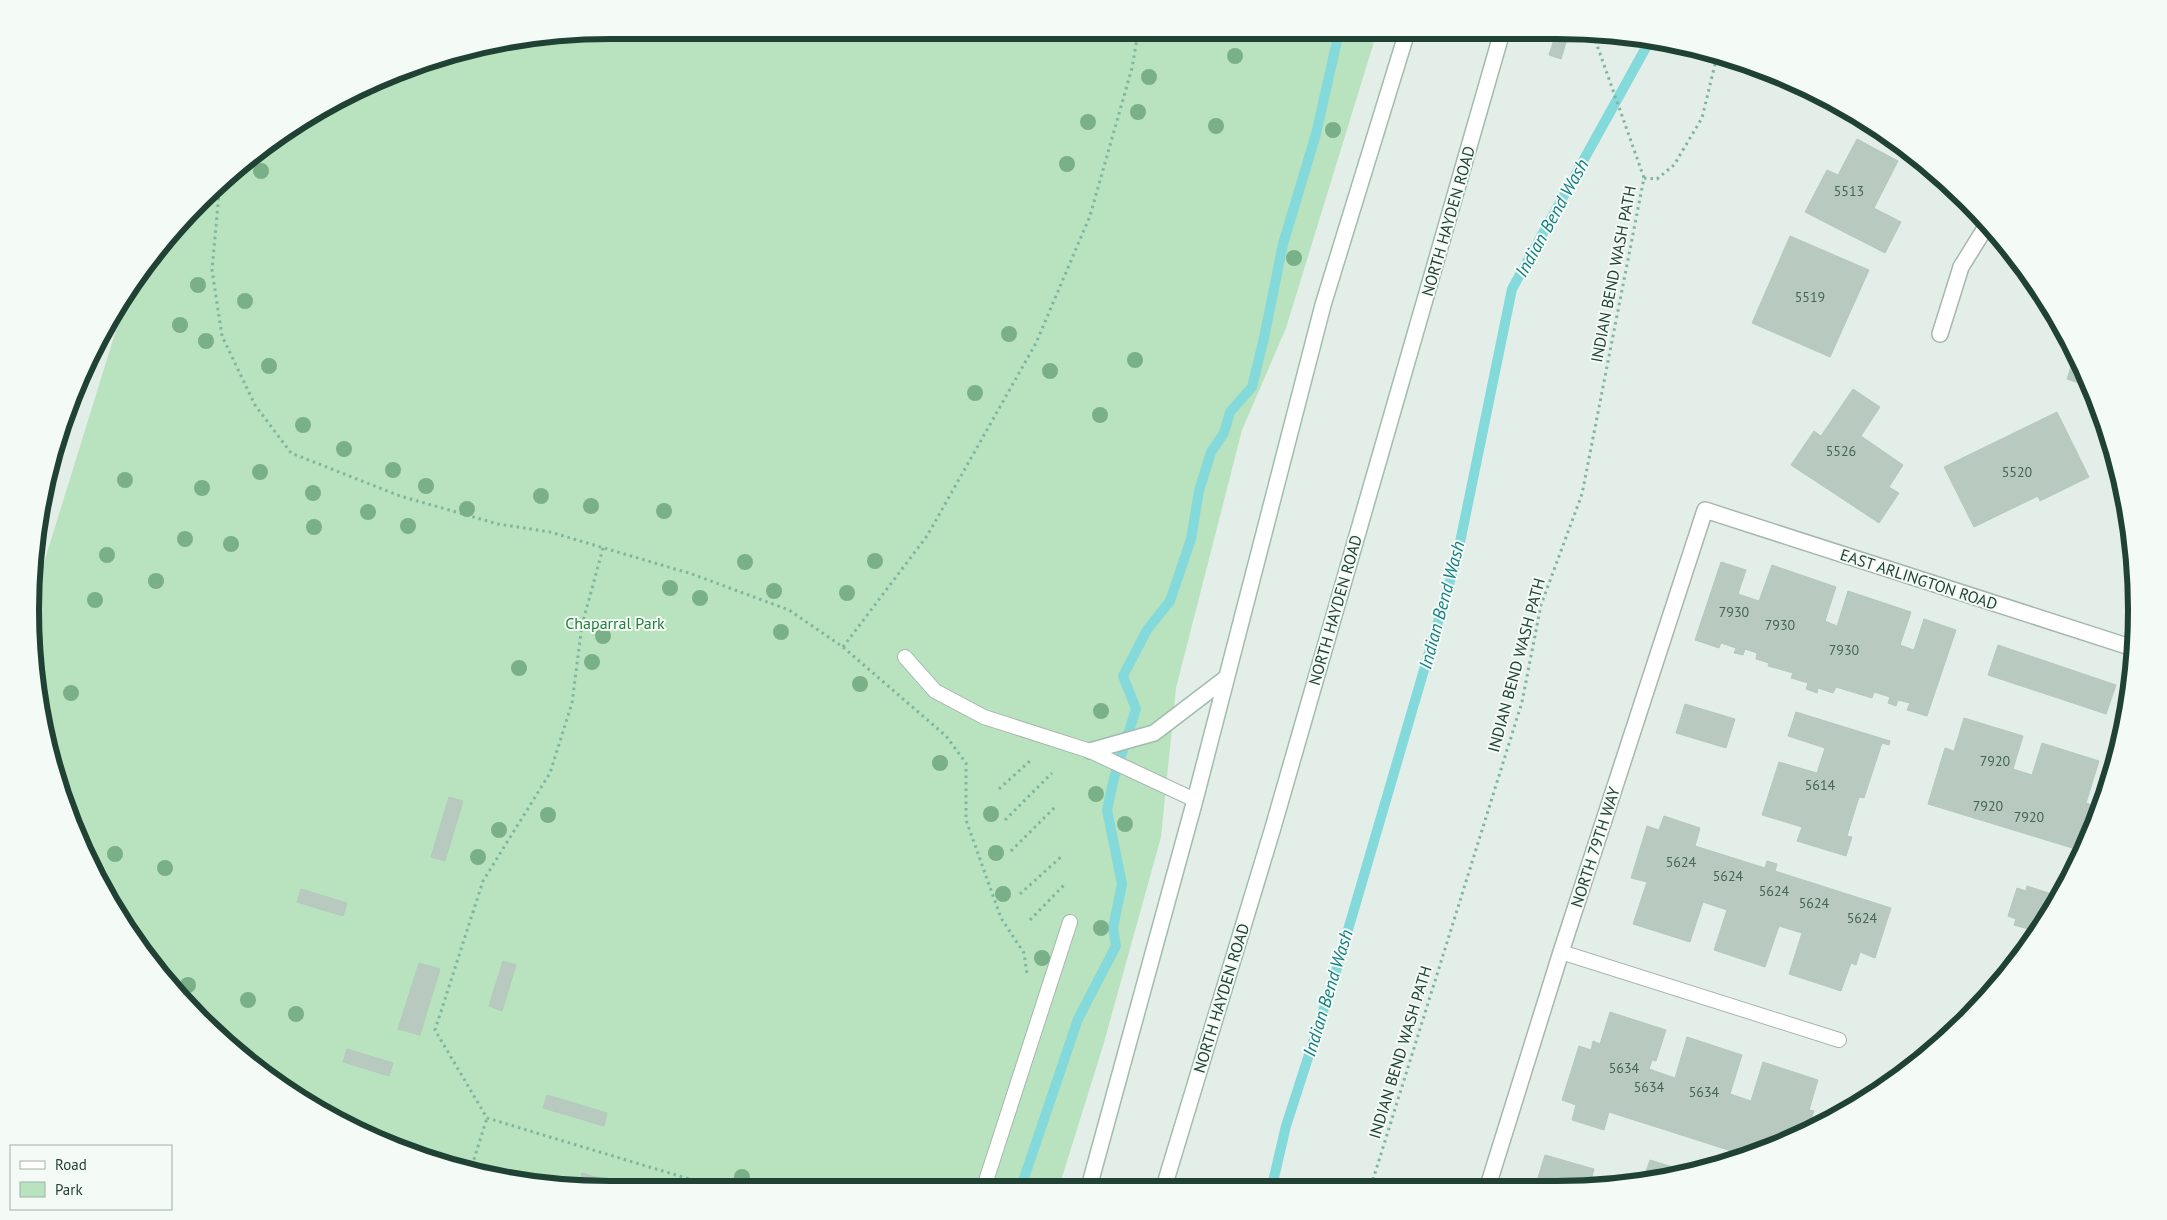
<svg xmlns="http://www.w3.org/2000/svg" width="2167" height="1220" viewBox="0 0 2167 1220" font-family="'PT Sans',sans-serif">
  <rect width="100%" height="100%" fill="#e3eee8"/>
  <path fill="#b9e2be" d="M1377,32L1286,328L1242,430L1176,688L1161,837L1103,1046L1059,1187L572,1189L460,1170L320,1112L228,1046L174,992L108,900L74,832L41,723L31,648L33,598L130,285L200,200L257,150L353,90L424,61L534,35Z"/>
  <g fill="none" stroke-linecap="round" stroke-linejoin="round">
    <path stroke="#84d9da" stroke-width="10" d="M1272,1186L1286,1126L1336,971L1457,557L1512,289L1649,42
      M1021,1187L1078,1019L1116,946L1113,928L1122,884L1107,810L1114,778L1136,709L1123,676L1147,630L1170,601L1191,539L1199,491L1211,452L1224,433L1230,412L1252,387L1264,338L1283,244L1316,134L1339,32"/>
  </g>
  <path fill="#b8cac0" stroke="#b4c9bd" d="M1556,33L1568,36L1561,59L1549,55Z
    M1857,139L1898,161L1874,208L1901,222L1885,253L1805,212L1827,170L1838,175Z
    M1790,236L1869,270L1830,357L1752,323Z
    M2054,315L2061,327L2051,324Z
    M2076,352L2077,354L2090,387L2067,379Z
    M1853,389L1880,407L1861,436L1903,465L1889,487L1899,493L1879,523L1791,465L1814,431L1821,436Z
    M2057,412L2089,477L2040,501L2038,496L1974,527L1944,467Z
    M1721,562L1746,570L1738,594L1759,601L1772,565L1836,587L1825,621L1837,626L1848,591L1911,612L1900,645L1914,650L1924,619L1956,630L1927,716L1907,710L1910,703L1898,700L1896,706L1888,703L1890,697L1874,692L1872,698L1836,687L1833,693L1818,688L1817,693L1806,689L1808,683L1791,678L1793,673L1768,666L1769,663L1756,659L1757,653L1745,649L1743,655L1734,653L1736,648L1721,643L1719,648L1695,640Z
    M1998,645L2116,685L2106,714L1988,675Z
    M1685,704L1735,719L1726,748L1676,733Z
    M1796,712L1890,741L1889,745L1882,743L1864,798L1859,797L1847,836L1852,837L1846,856L1797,841L1802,827L1762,815L1779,762L1817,773L1825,748L1788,736Z
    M1964,718L2023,736L2013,769L2032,775L2042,743L2099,761L2086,803L2098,807L2082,851L1928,804L1945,748L1954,751Z
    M449,797L463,801L445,861L431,857Z
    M1664,816L1700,828L1695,846L1765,868L1767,861L1777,864L1775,871L1891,908L1875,958L1860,952L1856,965L1851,963L1841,991L1789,974L1802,933L1779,926L1765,967L1714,950L1727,910L1703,902L1690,942L1633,924L1647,882L1631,878L1647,826L1659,830Z
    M2027,886L2061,897L2035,931L2014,925L2016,919L2008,916L2017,888L2026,891Z
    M301,889L347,903L343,916L297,902Z
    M503,961L516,965L502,1011L489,1006Z
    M419,963L440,969L420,1035L398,1029Z
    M1610,1012L1666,1030L1656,1061L1652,1060L1649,1069L1675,1078L1687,1037L1742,1055L1730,1094L1751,1101L1763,1062L1818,1080L1809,1110L1814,1111L1811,1119L1819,1122L1757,1153L1745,1149L1744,1155L1609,1112L1604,1130L1572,1120L1576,1105L1562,1100L1579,1046L1591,1050L1593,1041L1600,1044Z
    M347,1049L393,1063L389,1076L343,1062Z
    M547,1095L607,1113L604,1126L543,1108Z
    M1545,1155L1594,1169L1590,1185L1536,1184Z
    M1650,1160L1689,1172L1642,1183Z
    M582,1173L628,1187L627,1189H585L578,1187Z"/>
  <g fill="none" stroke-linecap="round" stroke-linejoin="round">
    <defs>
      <path id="service" d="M905,657L935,691L984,717L1090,751L1195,800
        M1561,952L1839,1040
        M984,1187L1070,922"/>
      <path id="minor" d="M1940,334L1961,267L1987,225
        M1488,1186L1561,952L1705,510L2133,648"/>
      <path id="secondary" d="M1090,751L1154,733L1226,678
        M1089,1187L1195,800L1323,305L1407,32
        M1164,1187L1272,831L1502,32"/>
    </defs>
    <use href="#service" stroke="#a5b7ae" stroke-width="16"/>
    <use href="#minor" stroke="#a5b7ae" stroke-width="18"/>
    <use href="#secondary" stroke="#a0bcae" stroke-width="18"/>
    <path stroke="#7fb69d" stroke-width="3" stroke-dasharray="2.5 4" stroke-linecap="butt" d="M1644,178L1657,179L1674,165L1702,118L1717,56
      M223,179L219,193L212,270L222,336L255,405L291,453L400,496L498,524L550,532L692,574L789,610L843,647L946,736L966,763V820L1001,918L1024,953L1027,974
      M603,548L582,625L572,703L550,773L483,881L435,1030L487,1118L719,1188
      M843,647L927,536L1036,343L1090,216L1132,68L1138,33
      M999,789L1032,759
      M1005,820L1052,773
      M1011,851L1056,806
      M1020,894L1062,856
      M1030,920L1065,884
      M470,1172L487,1118
      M1371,1186L1522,702L1541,605L1582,494L1644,178L1592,31"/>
    <use href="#service" stroke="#fff" stroke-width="14"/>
    <use href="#minor" stroke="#fff" stroke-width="15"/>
    <use href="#secondary" stroke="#fff" stroke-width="15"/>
  </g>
  <g fill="#7ab088">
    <circle cx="1235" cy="56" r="8"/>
    <circle cx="1149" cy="77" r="8"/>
    <circle cx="1138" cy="112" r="8"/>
    <circle cx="1088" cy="122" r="8"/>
    <circle cx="1216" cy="126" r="8"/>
    <circle cx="1333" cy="130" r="8"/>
    <circle cx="1067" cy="164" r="8"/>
    <circle cx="261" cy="171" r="8"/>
    <circle cx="1294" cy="258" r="8"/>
    <circle cx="198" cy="285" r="8"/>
    <circle cx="245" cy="301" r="8"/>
    <circle cx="180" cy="325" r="8"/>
    <circle cx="1009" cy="334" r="8"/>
    <circle cx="206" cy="341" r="8"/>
    <circle cx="1135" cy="360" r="8"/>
    <circle cx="269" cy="366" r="8"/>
    <circle cx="1050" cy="371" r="8"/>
    <circle cx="975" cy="393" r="8"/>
    <circle cx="1100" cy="415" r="8"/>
    <circle cx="303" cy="425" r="8"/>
    <circle cx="344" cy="449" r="8"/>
    <circle cx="393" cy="470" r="8"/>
    <circle cx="260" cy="472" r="8"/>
    <circle cx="125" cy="480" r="8"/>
    <circle cx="426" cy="486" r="8"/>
    <circle cx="202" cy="488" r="8"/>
    <circle cx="313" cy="493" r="8"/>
    <circle cx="541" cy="496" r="8"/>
    <circle cx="591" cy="506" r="8"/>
    <circle cx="467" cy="509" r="8"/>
    <circle cx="664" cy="511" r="8"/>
    <circle cx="368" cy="512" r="8"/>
    <circle cx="408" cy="526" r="8"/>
    <circle cx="314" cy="527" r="8"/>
    <circle cx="185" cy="539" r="8"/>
    <circle cx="231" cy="544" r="8"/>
    <circle cx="107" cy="555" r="8"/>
    <circle cx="875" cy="561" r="8"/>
    <circle cx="745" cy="562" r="8"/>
    <circle cx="156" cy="581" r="8"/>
    <circle cx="670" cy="588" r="8"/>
    <circle cx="774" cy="591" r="8"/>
    <circle cx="847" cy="593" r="8"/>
    <circle cx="700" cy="598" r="8"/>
    <circle cx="95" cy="600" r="8"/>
    <circle cx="781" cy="632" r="8"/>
    <circle cx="603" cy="636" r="8"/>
    <circle cx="592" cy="662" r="8"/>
    <circle cx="519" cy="668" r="8"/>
    <circle cx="860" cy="684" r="8"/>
    <circle cx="71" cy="693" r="8"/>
    <circle cx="1101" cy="711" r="8"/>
    <circle cx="940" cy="763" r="8"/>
    <circle cx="1096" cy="794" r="8"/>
    <circle cx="991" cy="814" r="8"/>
    <circle cx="548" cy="815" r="8"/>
    <circle cx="1125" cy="824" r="8"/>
    <circle cx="499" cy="830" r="8"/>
    <circle cx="996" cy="853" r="8"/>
    <circle cx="115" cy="854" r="8"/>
    <circle cx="478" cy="857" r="8"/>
    <circle cx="165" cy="868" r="8"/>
    <circle cx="1003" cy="894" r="8"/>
    <circle cx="1101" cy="928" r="8"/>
    <circle cx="1042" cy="958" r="8"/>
    <circle cx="188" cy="985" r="8"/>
    <circle cx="248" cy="1000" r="8"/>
    <circle cx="296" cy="1014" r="8"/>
    <circle cx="742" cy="1177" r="8"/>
  </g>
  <g text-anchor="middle" stroke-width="4" stroke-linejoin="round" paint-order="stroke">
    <g font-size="14" fill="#466457">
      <text x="1849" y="196">5513</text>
      <text x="1810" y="302">5519</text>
      <text x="1841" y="456">5526</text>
      <text x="2017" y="477">5520</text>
      <text x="1734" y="617">7930</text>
      <text x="1780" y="630">7930</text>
      <text x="1844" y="655">7930</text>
      <text x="1995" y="766">7920</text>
      <text x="1820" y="790">5614</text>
      <text x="1988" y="811">7920</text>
      <text x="2029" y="822">7920</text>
      <text x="1681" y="867">5624</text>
      <text x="1728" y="881">5624</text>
      <text x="1774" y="896">5624</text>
      <text x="1814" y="908">5624</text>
      <text x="1862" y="923">5624</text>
      <text x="1624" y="1073">5634</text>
      <text x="1649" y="1092">5634</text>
      <text x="1704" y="1097">5634</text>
    </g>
    <g font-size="16" fill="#204234" stroke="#f4faf6">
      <text transform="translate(1448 221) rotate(-74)" y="6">NORTH HAYDEN ROAD</text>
      <text transform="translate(1613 274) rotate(-79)" y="6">INDIAN BEND WASH PATH</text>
      <text transform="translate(1919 579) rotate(18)" y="6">EAST ARLINGTON ROAD</text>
      <text transform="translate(1335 610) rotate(-74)" y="6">NORTH HAYDEN ROAD</text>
      <text transform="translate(1516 665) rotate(-75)" y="6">INDIAN BEND WASH PATH</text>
      <text transform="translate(1595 847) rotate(-72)" y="6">NORTH 79TH WAY</text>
      <text transform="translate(1221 998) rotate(-73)" y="6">NORTH HAYDEN ROAD</text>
      <text transform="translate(1400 1052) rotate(-73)" y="6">INDIAN BEND WASH PATH</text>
    </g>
    <g font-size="16" fill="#257e3a" stroke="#f4faf6">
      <text x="615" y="629">Chaparral Park</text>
    </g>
    <g font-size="18" font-style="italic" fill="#127e80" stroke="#f4faf6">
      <text transform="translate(1552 218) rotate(-61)" y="6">Indian Bend Wash</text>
      <text transform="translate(1442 605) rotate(-75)" y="6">Indian Bend Wash</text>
      <text transform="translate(1328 993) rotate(-73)" y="6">Indian Bend Wash</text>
    </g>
  </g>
  <path d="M0 0H2167V1220H0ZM610 39H1557A571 571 0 0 1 2128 610V610A571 571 0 0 1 1557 1181H610A571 571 0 0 1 39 610V610A571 571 0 0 1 610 39Z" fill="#f4faf6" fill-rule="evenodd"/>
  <path fill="none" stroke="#204234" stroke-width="6" d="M610 39H1557A571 571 0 0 1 2128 610V610A571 571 0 0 1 1557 1181H610A571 571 0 0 1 39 610V610A571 571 0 0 1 610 39Z"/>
  <rect x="10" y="1145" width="162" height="65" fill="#f4faf6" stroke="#9fb0a8"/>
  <rect x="20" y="1161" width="25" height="8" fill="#ffffff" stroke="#9fb0a8"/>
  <text x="55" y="1170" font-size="15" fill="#204234">Road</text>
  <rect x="20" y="1182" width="25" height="15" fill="#b9e2be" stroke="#9fb0a8"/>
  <text x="55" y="1195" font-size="15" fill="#204234">Park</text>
</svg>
